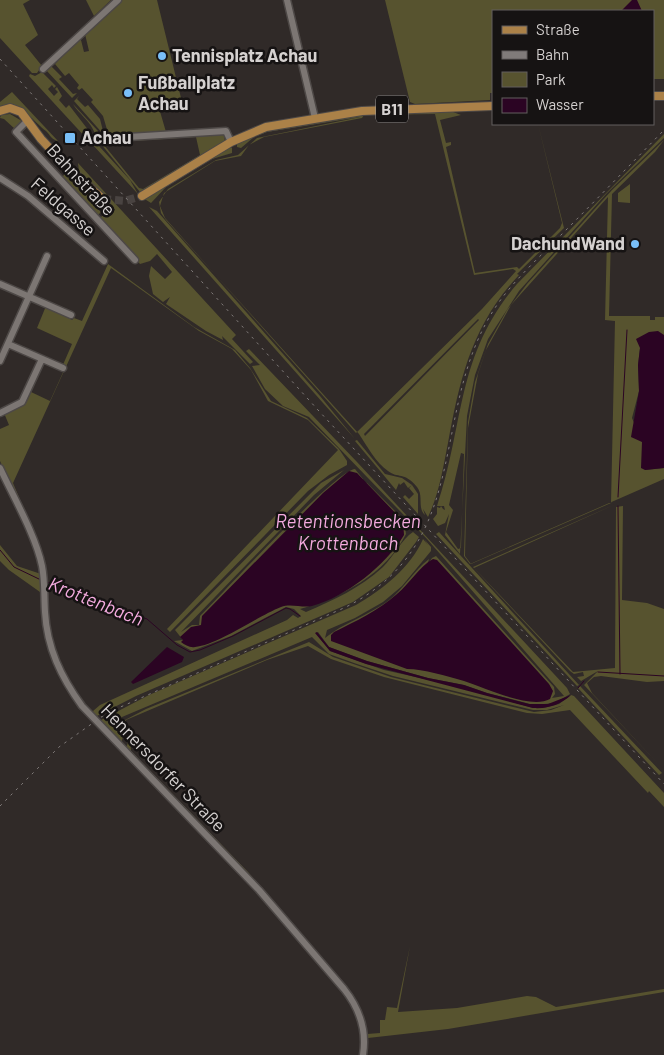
<svg xmlns="http://www.w3.org/2000/svg" width="664" height="1055" viewBox="0 0 664 1055" font-family="Barlow,sans-serif">
  <rect width="100%" height="100%" fill="#302a28"/>
  <path fill="#57532f" fill-rule="evenodd" d="M0,0H30L23,4L38,35L25,45L42,66L37,73H32L0,38Z
    M86,0H111L94,16Z
    M122,0H157L182,102L159,108L166,132L111,136L108,133L103,116L91,102L93,100L82,88L79,90L77,88L79,85L69,73L65,76L55,64L78,40H81L84,52L89,51L85,34Z
    M385,0H664V79H653V11H493V93H490V100L415,104L410,102Z
    M50,65L62,77L59,79L73,94L77,93L72,98L46,70Z
    M42,72L56,86L54,88L52,85L48,89L54,96L58,92L55,89L57,87L62,96L59,100L66,108L69,105L89,131L87,139L29,76L30,74L35,76Z
    M12,92L58,141C52,140 50,135 46,131C32,120 20,101 0,106V102Z
    M79,96L77,99L85,107L88,105L100,119L104,135L74,101Z
    M73,104L98,131L99,146L130,180L138,194L92,144C104,131 78,114 73,104Z
    M422,111L453,112L461,115L440,120L446,143L451,142V145L446,147L475,273L517,267L519,269L560,228L562,223L538,124L564,228L517,274L519,275C472,325 460,378 448,443C443,468 439,494 428,517L423,509L425,515C417,508 424,496 417,487C404,471 398,479 388,471C376,463 367,446 359,434L166,220L161,213L159,202L168,189L216,160L238,155L257,138L360,117L267,132L254,137L241,148L237,147V142C296,118 359,113 422,111ZM435,114L474,275L513,269L516,271L482,309L356,433L165,218L160,206L164,193L215,161L241,156L249,145L264,137L362,118L364,115ZM478,319L479,320L365,436L364,434Z
    M10,114L22,121L15,129L4,119L0,118L1,115Z
    M224,134L225,142L140,192L101,144L102,139ZM196,137L200,155L143,189L139,188L104,145L116,142Z
    M664,134V138L607,193L519,291L488,339L475,375L467,416L460,554L445,535L449,514L445,523L438,526L433,519L437,514V507L440,508L441,506L443,509L445,510L444,506H437C465,423 455,357 517,284ZM461,453L464,454L461,548L458,549L446,532L453,510L449,505Z
    M664,140L655,152L612,194L609,316H650V320H655V317H664V335L640,348L638,365L639,391L632,418L642,442L645,470L664,468V479L470,564L464,556L468,422L475,382L488,344L507,310L527,284L612,190ZM608,197L605,320L615,321L611,503L471,564L465,556L468,428L478,374L486,350L511,305Z
    M229,147L232,148V153L212,159L166,187L151,203L143,198L224,148Z
    M78,163L236,335L232,339L253,362L250,364L222,336L223,340L206,331L166,304L170,297L163,302L153,294L149,276L151,266L165,279L172,272L157,254L150,261L140,264L99,218L109,212L112,215L115,209H104L101,206L98,209L101,212L98,215L61,178L65,174L63,171L66,170L91,195L102,200L79,172Z
    M630,184V203L618,202V193Z
    M149,207L157,211L320,396L355,439Z
    M108,264L194,327L235,350L250,368L271,401L307,418L339,449L347,461V465L329,475L308,491L170,632L167,629L338,450L308,420L268,401L251,370L232,349L199,331L111,268L13,483L37,540L47,575L45,574L35,539L0,461V429L9,425L4,413L26,403L31,392L50,401L65,368L62,367L72,344L37,328L46,306L72,320L74,318L82,321Z
    M249,349L357,462L567,688L570,694L555,703L534,705L487,693L464,685L428,678L367,661L329,647L318,632L316,633L330,651L384,670L461,687L533,708H543L559,704L571,695L574,696L664,793V807L649,791L648,793L570,710L542,714L527,713L384,677L331,659L308,646L267,660L126,720L124,725L130,739L131,751L248,872L355,999L126,748L129,740L123,726L125,720L146,709L309,642L333,657L391,677L534,712L551,710L564,705L547,710H533L393,676L354,663L329,654L312,637L122,717L115,723L123,736L122,741L118,740L99,721L149,695L356,605C382,590 411,567 423,539L428,545L424,539L431,547V551L402,586L383,602L355,618L327,630L325,638C343,623 369,615 388,601C404,589 413,571 429,559L427,566L432,558L436,556L554,687L555,694L552,698L564,696L427,539L309,417L283,406L265,389L252,366L260,365L246,351Z
    M357,440L385,474L402,478L412,485L408,488L404,482L400,485L399,483L396,490L355,441Z
    M355,469L363,479V482L367,483L404,520L406,534C386,574 340,598 300,609L306,612C334,600 360,588 383,567C393,557 402,539 413,532L419,537L416,542L389,577L353,602L136,696L95,717L93,711L100,705L287,620L293,615L298,618L301,616L294,609L286,607L231,636L192,651L174,641L183,640L175,630L321,483L344,470L314,495L181,632L192,625H199L200,616C222,594 335,471 355,469Z
    M412,485L418,494V514L403,497L405,495L409,499L414,494L409,488Z
    M616,504L474,568L573,672L615,668L616,507L623,506L622,600L647,603L664,609V681L647,682L601,676L594,677L587,683L592,693L664,770L584,685L598,671L581,681L577,677L584,676L583,672L574,674L570,671L473,567Z
    M439,532L579,685L577,686L436,534Z
    M0,545L17,566L41,574L40,592L9,570L0,561Z
    M580,686L662,773L659,775L578,688Z
    M410,946L398,1012L457,1008L527,996L536,997L556,1007L664,989V992L448,1029L368,1038L367,1034L380,1033V1020H385L387,1007L397,1008Z"/>
  <path fill="#2b0423" d="M632,0H637L642,11H621Z
    M658,331L664,335V468L645,470L641,468L642,442L631,437L639,391L638,365L640,348L636,339L649,332Z
    M349,471L357,473L403,521L404,535C386,565 346,597 312,606C302,608 290,603 281,607C258,616 218,645 195,647C190,648 185,645 181,642L183,640L180,637L191,627L201,625L202,616L323,493Z
    M433,559L437,560L549,684L553,691L550,699C530,710 484,687 464,681C446,676 424,669 407,669L331,641V635L334,632C356,621 378,611 397,594C410,583 419,567 433,559Z
    M317,632L329,647L367,661L428,678L464,685L487,693L529,704H548L571,695C560,705 548,709 533,708L366,664L330,651L315,633Z
    M167,647L184,657L182,662L133,684L131,682Z"/>
  <g fill="none" stroke-linecap="round" stroke-linejoin="round">
    <path stroke="#2b0423" stroke-width="1" d="M618,497L627,330
      M618,506L620,674
      M0,550L14,567L41,580
      M47,582L147,619L177,645L190,652L200,650L233,636L286,608L290,609L300,616
      M598,672L664,676
      M578,688L584,681"/>
    <path stroke="#494341" stroke-width="8" stroke-dasharray="8 4" stroke-linecap="butt" d="M103,199L125,201L142,196"/>
    <defs>
      <path id="minor" d="M287,0L315,118
        M43,69L118,0
        M27,121L16,132L135,260
        M101,137L112,138L226,131L231,142
        M0,178L28,196L104,261
        M0,284L71,315
        M8,344L63,368
        M0,361L47,256
        M0,413L22,402L42,359
        M0,468C13,496 36,536 42,566C45,581 44,597 45,612C47,648 61,677 82,706L259,890L344,989C360,1009 367,1030 363,1055"/>
      <path id="major" d="M653,96H664
        M0,111L10,108L21,112L41,139L68,168L103,199
        M142,196L231,142L266,127L362,111L493,106"/>
    </defs>
    <use href="#minor" stroke="#4d4846" stroke-width="9"/>
    <use href="#major" stroke="#4d4846" stroke-width="10"/>
    <use href="#minor" stroke="#7c7673" stroke-width="6"/>
    <use href="#major" stroke="#ab8148" stroke-width="8"/>
    <path stroke="#807b7a" stroke-width="1" stroke-dasharray="2.5 5" stroke-linecap="butt" d="M0,59L318,410L664,784
      M0,806L59,747L107,713L346,607C472,543 430,418 490,316C508,285 536,261 560,236C595,201 629,166 664,130"/>
  </g>
  <g fill="#79bff8" stroke="#161313" stroke-width="2">
    <circle cx="162" cy="56" r="5"/>
    <circle cx="128" cy="93" r="5"/>
    <rect x="64" y="132" width="12" height="12" rx="2.5"/>
    <circle cx="635" cy="244" r="5"/>
  </g>
  <g text-anchor="middle" stroke-width="5" stroke-linejoin="round" paint-order="stroke">
    <rect fill="#161313" stroke="#9c9897" stroke-width="1" x="376" y="95.5" width="32" height="27" rx="4"/>
    <g font-size="16" font-weight="bold" fill="#d5d1d0">
      <text x="392" y="115">B11</text>
    </g>
    <g font-size="18" font-weight="bold" fill="#d5d1d0" stroke="#161313" text-anchor="start">
      <text x="172" y="62">Tennisplatz Achau</text>
      <text x="138" y="89">Fußballplatz<tspan x="138" dy="21">Achau</tspan></text>
      <text x="81" y="144">Achau</text>
      <text x="625" y="250" text-anchor="end">DachundWand</text>
    </g>
    <g font-size="18" fill="#d5d1d0" stroke="#161313">
      <text transform="translate(81 180) rotate(47)" y="6">Bahnstraße</text>
      <text transform="translate(63 207) rotate(41)" y="6">Feldgasse</text>
      <text transform="translate(163 768) rotate(46)" y="6">Hennersdorfer Straße</text>
    </g>
    <g font-size="19" font-style="italic" fill="#f4abdf" stroke="#161313">
      <text x="348" y="528">Retentionsbecken<tspan x="348" dy="22">Krottenbach</tspan></text>
      <text transform="translate(96 601) rotate(22)" y="7">Krottenbach</text>
    </g>
  </g>
  <rect x="492" y="10" width="162" height="115" fill="#161313" stroke="#625f5f"/>
  <rect x="502" y="26" width="25" height="8" fill="#ab8148" stroke="#625f5f"/>
  <text x="536" y="35" font-size="15" fill="#d5d1d0">Straße</text>
  <rect x="502" y="51" width="25" height="8" fill="#807b7a" stroke="#625f5f"/>
  <text x="536" y="60" font-size="15" fill="#d5d1d0">Bahn</text>
  <rect x="502" y="72" width="25" height="15" fill="#57532f" stroke="#625f5f"/>
  <text x="536" y="85" font-size="15" fill="#d5d1d0">Park</text>
  <rect x="502" y="98" width="25" height="15" fill="#2b0423" stroke="#625f5f"/>
  <text x="536" y="110" font-size="15" fill="#d5d1d0">Wasser</text>
</svg>
